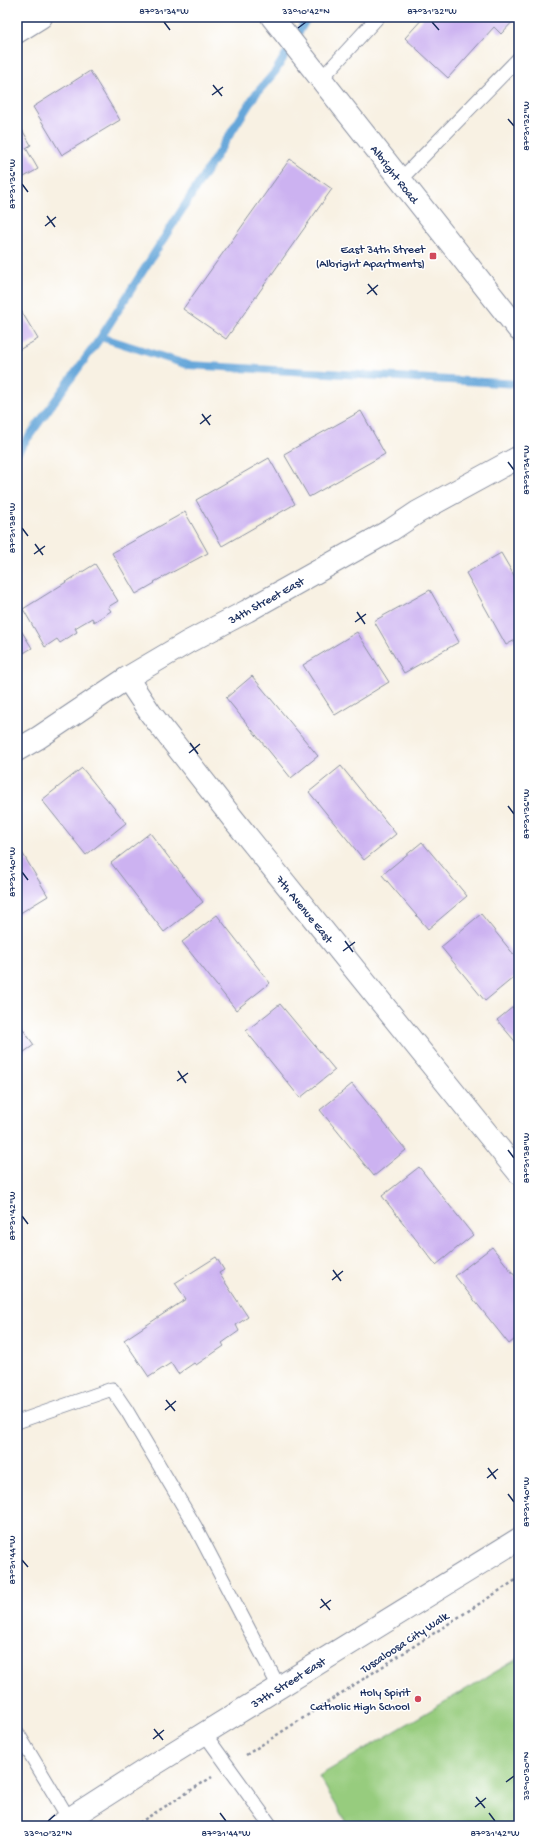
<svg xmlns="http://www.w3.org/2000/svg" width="536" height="1843" viewBox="0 0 536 1843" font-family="'Gochi Hand',sans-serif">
  <rect width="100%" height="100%" fill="#fff"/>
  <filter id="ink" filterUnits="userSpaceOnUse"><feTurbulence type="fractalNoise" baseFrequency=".025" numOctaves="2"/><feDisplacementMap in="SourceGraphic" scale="8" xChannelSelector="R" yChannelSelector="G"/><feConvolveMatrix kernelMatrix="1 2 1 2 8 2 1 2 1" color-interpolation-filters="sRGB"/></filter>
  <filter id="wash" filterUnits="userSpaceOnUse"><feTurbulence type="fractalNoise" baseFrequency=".012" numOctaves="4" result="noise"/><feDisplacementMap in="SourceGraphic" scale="16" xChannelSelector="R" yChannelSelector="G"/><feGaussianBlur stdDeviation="0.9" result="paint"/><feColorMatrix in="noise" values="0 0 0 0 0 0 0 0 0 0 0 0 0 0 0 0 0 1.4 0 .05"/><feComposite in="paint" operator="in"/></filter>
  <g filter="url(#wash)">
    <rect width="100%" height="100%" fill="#f8f1e3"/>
    <path fill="#97cc7e" stroke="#597e6e" d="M519,1658V1826H348L319,1776Z"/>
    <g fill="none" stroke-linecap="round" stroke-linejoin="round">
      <path stroke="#65a6d9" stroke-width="8" d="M101,337L188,365L519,384
        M17,453L101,337L255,95L275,72L308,17"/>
    </g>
    <g id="blocks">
      <path fill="#ccb2f1" d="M424,17H517L501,34L494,27L448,78L405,38Z
        M90,71L120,120L62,155L33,107Z
        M18,123L31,145L26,148L38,169L17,181Z
        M290,159L332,189L226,339L183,309Z
        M17,304L38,339L17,351Z
        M361,411L385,454L309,497L284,454Z
        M269,458L295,504L222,546L196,500Z
        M185,512L208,553L154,582L155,583L136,594L112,553Z
        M501,553L519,584V638L506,645L466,573Z
        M95,564L118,601L108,607L111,611L94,622L92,618L75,628L77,632L60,643L57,639L45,647L23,609Z
        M430,590L459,642L404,673L374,621Z
        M17,624L32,648L17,657Z
        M357,632L389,682L335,715L303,665Z
        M252,676L318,756L291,778L226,698Z
        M341,766L396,834L364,860L309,792Z
        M82,768L126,823L86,855L42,800Z
        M150,833L203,902L164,932L111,863Z
        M422,842L467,896L428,929L382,875Z
        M17,844L48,896L17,915Z
        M481,914L519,961V973L485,1001L441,947Z
        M217,915L270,983L236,1010L182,942Z
        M519,1002V1046L497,1020Z
        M280,1004L335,1070L300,1098L246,1031Z
        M17,1021L34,1045L17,1057Z
        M352,1084L406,1150L374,1176L320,1110Z
        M419,1167L473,1235L436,1265L382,1196Z
        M492,1247L519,1281V1336L509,1344L455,1276Z
        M216,1257L224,1270L219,1273L248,1317L236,1325L239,1331L222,1343L224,1346L196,1365L194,1363L178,1374L171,1363L149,1377L124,1340L186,1299L175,1283Z"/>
    </g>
  </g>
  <g filter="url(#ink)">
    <use href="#blocks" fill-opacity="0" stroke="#8a90a0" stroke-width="1"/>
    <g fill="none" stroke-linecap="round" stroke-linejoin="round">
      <defs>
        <path id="service" d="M321,79L378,17
          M400,180L519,58
          M17,1422L112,1389L127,1411L195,1526L279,1687
          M17,1732L69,1819
          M204,1733L271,1826"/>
        <path id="minor" d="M272,17L519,330
          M17,32L41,17
          M127,678L151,714L234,820L519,1173
          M17,750L38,738L127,678L188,642L247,611L391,530L418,512L519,457"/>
        <path id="tertiary" d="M58,1826L150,1767L519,1539"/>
      </defs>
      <use href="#service" stroke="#8a90a0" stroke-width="15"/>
      <use href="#minor" stroke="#8a90a0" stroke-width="24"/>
      <use href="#tertiary" stroke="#8a90a0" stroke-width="24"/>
      <path stroke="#8a90a0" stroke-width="2.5" stroke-dasharray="3 3" stroke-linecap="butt" d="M246,1755L519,1578
        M134,1826L212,1777"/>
      <use href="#service" stroke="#fff" stroke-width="13"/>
      <use href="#minor" stroke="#fff" stroke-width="22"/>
      <use href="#tertiary" stroke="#fff" stroke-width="22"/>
    </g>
  </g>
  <path fill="none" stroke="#1b2f5e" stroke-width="1.5" d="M164,22L170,30M432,22L439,30M298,28L306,22M213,85L222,96M212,95L223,87M508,119L514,126M22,184L28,192M47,216L55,227M45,226L56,217M368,284L377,295M367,294L378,285M202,414L210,425M200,424L211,415M508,462L514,470M22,528L28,536M35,544L43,555M34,554L45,546M357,612L365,624M355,622L366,614M190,743L198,754M189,753L200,744M508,806L514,814M22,872L28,880M345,941L353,952M343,951L355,942M178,1071L186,1083M177,1081L188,1073M508,1150L514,1158M22,1216L28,1224M333,1270L341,1281M332,1280L343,1271M166,1400L175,1411M165,1410L176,1401M488,1468L496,1479M487,1478L498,1469M508,1494L514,1502M22,1560L28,1567M321,1599L330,1610M320,1608L331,1600M154,1729L163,1740M153,1739L164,1730M506,1782L514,1776M476,1797L485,1808M475,1807L486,1798M220,1813L226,1821M489,1813L495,1821M48,1821L55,1815"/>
  <g fill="#d1495b" stroke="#fff" stroke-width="1.5">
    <rect x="429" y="252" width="8" height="8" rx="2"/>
    <circle cx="418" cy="1699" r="4"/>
  </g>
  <g text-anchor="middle" stroke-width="3" stroke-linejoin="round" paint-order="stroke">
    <g font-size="12" fill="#1b2f5e" stroke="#fff">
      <text transform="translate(395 174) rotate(52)" y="4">Albright Road</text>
      <text transform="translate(266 600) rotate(-29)" y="4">34th Street East</text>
      <text transform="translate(305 909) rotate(51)" y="4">7th Avenue East</text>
      <text transform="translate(404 1642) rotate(-33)" y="4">Tuscaloosa City Walk</text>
      <text transform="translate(288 1682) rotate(-32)" y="4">37th Street East</text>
    </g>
    <g font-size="12" fill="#1b2f5e" stroke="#fff" text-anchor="end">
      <text x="425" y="253">East 34th Street<tspan x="425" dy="14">(Albright Apartments)</tspan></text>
      <text x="410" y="1696">Holy Spirit<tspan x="410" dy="14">Catholic High School</tspan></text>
    </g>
  </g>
  <rect width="536" height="1843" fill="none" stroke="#fff" stroke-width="44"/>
  <rect x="22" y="22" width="492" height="1799" fill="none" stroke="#1b2f5e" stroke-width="1.5"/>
  <g font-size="10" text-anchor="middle" fill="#1b2f5e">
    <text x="164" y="14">87°31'34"W</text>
    <text x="306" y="14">33°10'42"N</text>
    <text x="432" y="14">87°31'32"W</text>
    <text transform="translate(525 126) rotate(-90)" y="4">87°31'32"W</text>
    <text transform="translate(11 184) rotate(-90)" y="4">87°31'36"W</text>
    <text transform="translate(525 470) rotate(-90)" y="4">87°31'34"W</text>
    <text transform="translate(11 528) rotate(-90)" y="4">87°31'38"W</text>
    <text transform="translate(525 814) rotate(-90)" y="4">87°31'36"W</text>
    <text transform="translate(11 872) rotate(-90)" y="4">87°31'40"W</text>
    <text transform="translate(525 1158) rotate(-90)" y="4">87°31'38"W</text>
    <text transform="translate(11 1216) rotate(-90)" y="4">87°31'42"W</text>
    <text transform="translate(525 1502) rotate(-90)" y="4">87°31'40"W</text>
    <text transform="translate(11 1560) rotate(-90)" y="4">87°31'44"W</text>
    <text transform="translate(525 1776) rotate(-90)" y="4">33°10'30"N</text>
    <text x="48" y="1836">33°10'32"N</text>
    <text x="226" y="1836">87°31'44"W</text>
    <text x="495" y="1836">87°31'42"W</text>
  </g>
</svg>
